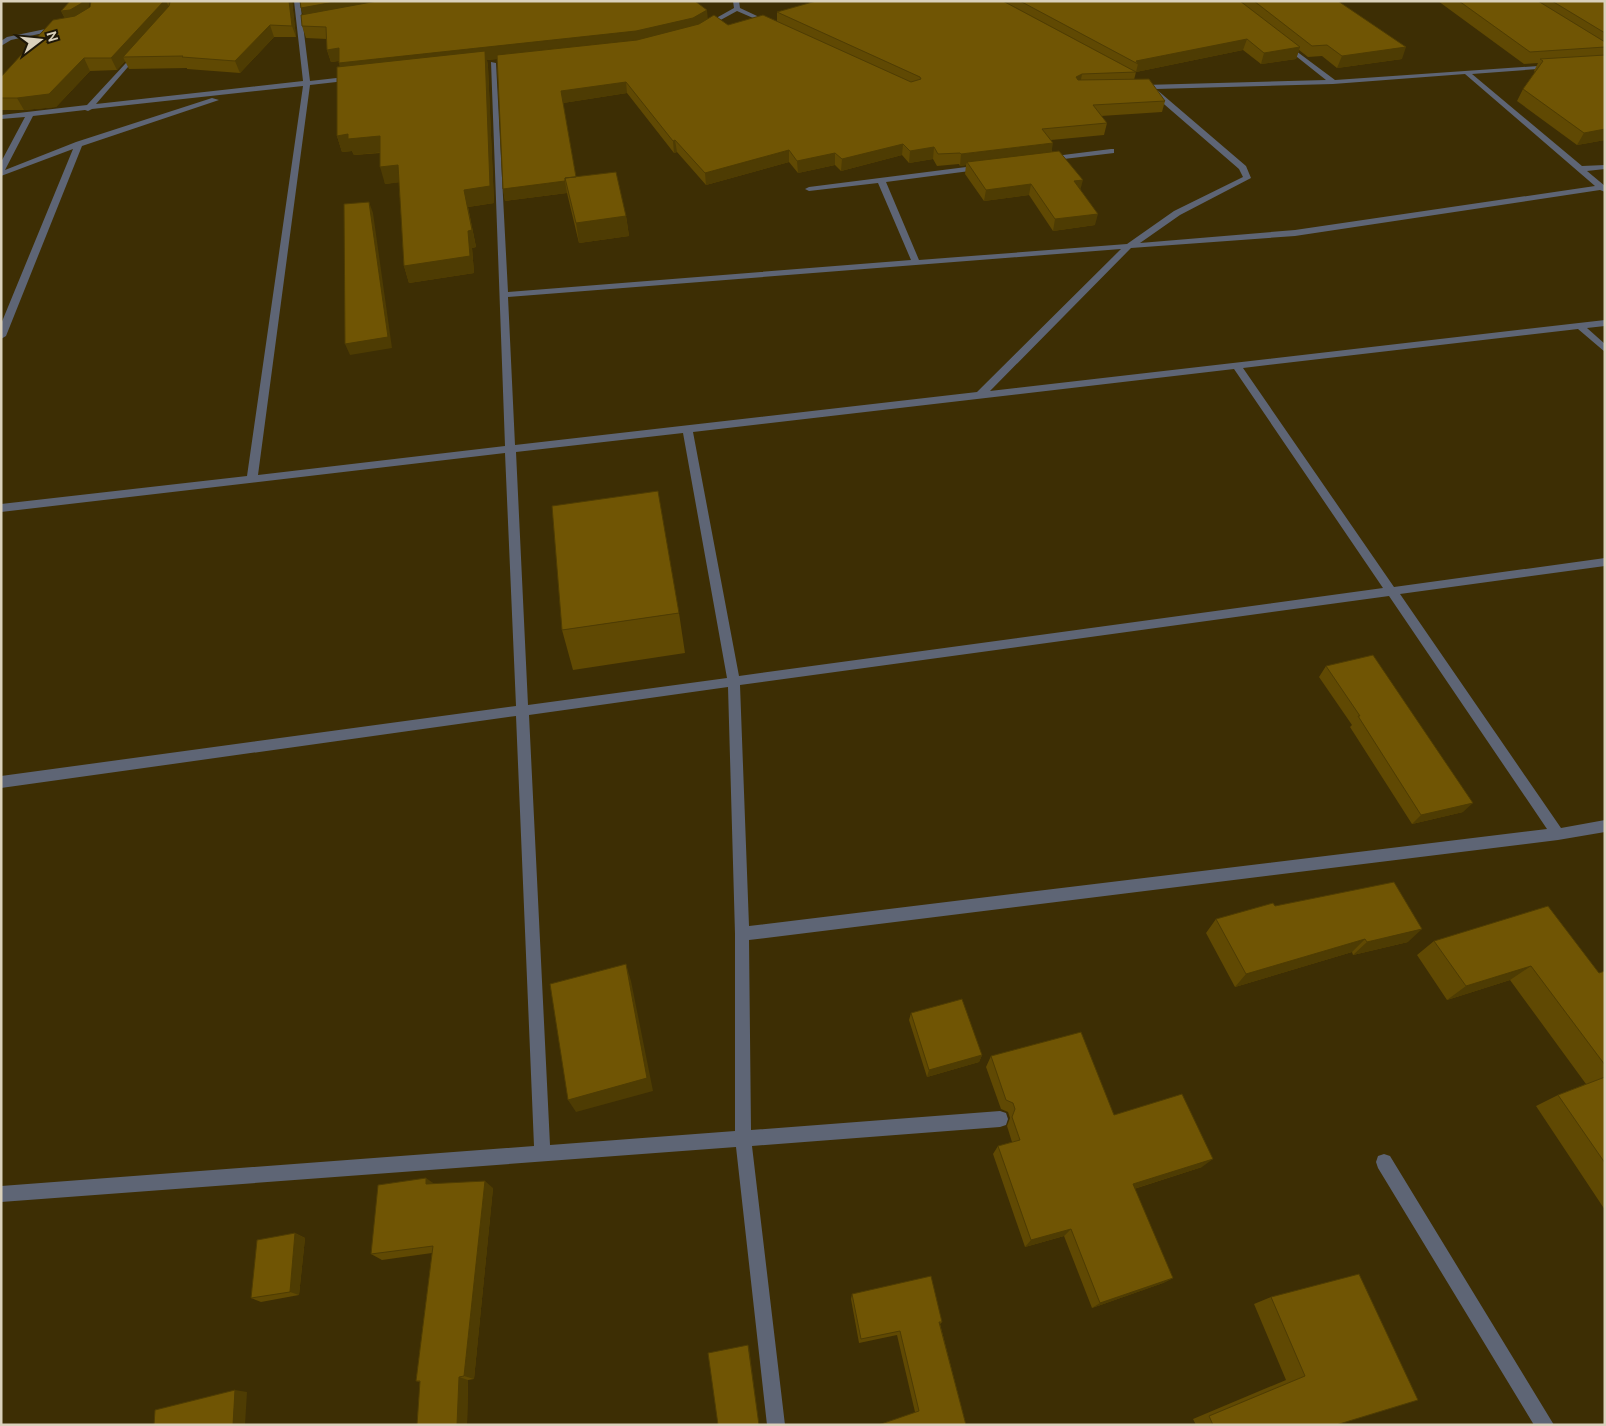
<svg xmlns="http://www.w3.org/2000/svg" width="1606" height="1426" viewBox="0 0 1606 1426" font-family="Ubuntu,sans-serif">
  <rect width="100%" height="100%" fill="#3d2e04"/>
  <g fill="none" stroke-linecap="round" stroke-linejoin="round">
    <path fill="#5e6575" fill-rule="evenodd" d="M294,1H300L310,81L354,76L358,78L354,80L310,85L258,475L505,446L491,62L496,63L508,292L911,260L878,183L809,191L805,189L809,187L982,165L986,167L985,169L886,182L919,260L1127,244L1174,211L1243,177L1239,169L1150,92V89H1144V85L1326,80L1282,45L1281,44L1284,42L1335,80L1553,65V67L1551,68L1472,74L1582,166L1605,165V169L1587,171L1605,186V192L1600,190L1295,236L1131,248L990,391L1605,320V326L1587,328L1605,344V352L1578,329L1243,368L1394,587L1605,558V566L1400,594L1561,828L1605,820V832L1558,840L749,940L751,1130L1000,1111L1006,1113L1008,1119L1006,1125L1000,1127L752,1146L785,1425H767L736,1147L1,1202V1186L534,1146L516,716L1,788V776L516,706L505,453L1,512V504L247,476L303,86L92,109L88,111L85,110L33,116L5,170L76,142L212,98L219,100L82,146L6,336L1,339V324L73,149L1,176V162L25,117L1,119V115L87,105L138,50L140,51V53L96,104L303,81ZM1465,74L1595,186L1295,230L1140,243L1180,215L1251,178L1246,166L1156,89L1333,84ZM1121,249L977,392L515,445L508,297ZM1234,369L1383,588L739,676L693,432ZM683,433L727,678L528,705L516,452ZM1389,596L1547,829L749,926L740,685ZM728,687L735,934V1131L550,1145L529,715Z
      M733,1H739L740,8L774,24L769,25L737,11L706,28H702V26L734,8Z
      M60,26L63,28L62,29L11,40L1,46V41L7,37Z
      M1111,149H1114V153L1047,161L1043,159L1047,157Z
      M1384,1154L1390,1156L1554,1425H1534L1378,1168L1376,1162L1378,1156Z"/>
  </g>
  <path fill="#604903" d="M91,1H292L296,37H274L240,73L187,69V68L129,69L125,61L117,70L90,71L56,107L24,110H1V77L65,18L61,11L89,8L90,7Z
    M808,1H1338L1402,59L1337,68L1322,56L1308,57L1299,50L1296,59L1261,64L1243,50L1136,72L1134,80L1165,101L1162,112L1101,116L1107,123L1104,135L1051,140L1052,152L1080,189L1095,225L1053,231L1029,195L984,201L965,174L966,165L960,166L959,164L937,166L933,159L909,163L902,155L841,171L835,165L798,173L789,162L706,185L677,152L674,153L627,93L563,103L576,177L626,216L629,236L579,243L567,193L505,201L503,189L497,59L487,60L488,67L494,203L468,207L476,247L472,248L474,273L409,283L404,266L399,182L385,184L380,153L354,155L352,151L342,152L337,136L340,67L339,61L331,62L327,50V39L306,38L302,26L303,14L301,8L708,19L728,25L777,21V12L810,3Z
    M1438,1H1605V140L1577,145L1517,101L1523,89L1535,72L1534,71L1538,63L1524,64Z
    M679,613L685,653L573,670L562,630Z
    M1326,666L1463,812L1412,824L1350,727L1352,725L1319,677Z
    M1275,906L1408,942L1353,955L1352,952L1235,987L1206,933L1216,919Z
    M1434,941L1599,973L1605,971V1210L1536,1106L1558,1095L1586,1084L1510,980L1447,1000L1417,955Z
    M911,1013L982,1055L979,1062L927,1077L909,1020Z
    M991,1056L1114,1115L1202,1167L1134,1189L1173,1278L1163,1283L1092,1308L1064,1236L1025,1247L993,1154L998,1146L1012,1142L1007,1126L1010,1118L1008,1112L1001,1109L986,1067Z
    M434,1184L493,1188L474,1379L468,1380L467,1425H417L420,1382L416,1381L432,1253L382,1260L371,1254Z
    M295,1233L305,1238L299,1295L261,1302L251,1298Z
    M852,1294L942,1322L940,1324L966,1425L915,1412L897,1335L859,1343L851,1299Z
    M1271,1297L1336,1425H1196L1193,1419L1286,1380L1254,1304Z"/>
  <path fill="#4e3c03" d="M82,1H90L87,15L67,23L61,11Z
    M164,1H166L171,11L123,57L125,61L117,70L111,58Z
    M289,1H292L296,37L292,26Z
    M340,1H408L305,20L301,8Z
    M707,10L708,21L638,43L487,60L488,67L494,203L468,207L476,247L472,248L474,273L409,283L404,266L470,256L343,76L339,63Z
    M270,25L274,37L240,73L235,61Z
    M1247,39L1243,50L1136,72L1138,64L1136,61Z
    M1300,47L1296,59L1261,64L1264,53Z
    M1406,47L1402,59L1337,68L1342,56Z
    M339,48L343,60L331,62L327,50Z
    M84,58L90,71L56,107L24,110L17,98Z
    M1082,74L1080,85L1076,77Z
    M626,82L627,93L563,103L561,91Z
    M1605,129V140L1577,145L1584,133Z
    M348,134L380,136L385,152L354,155L352,151L342,152L337,136Z
    M675,140L677,152L674,153L673,141Z
    M1053,143L1051,155L967,162L966,165L960,166L961,154Z
    M903,144L902,155L841,171L842,159Z
    M934,147L933,159L909,163L910,151Z
    M789,150V162L706,185L705,173Z
    M835,153V165L798,173L797,161Z
    M398,165L403,182L385,184L380,167Z
    M1083,180L1080,191L1074,181Z
    M565,181L567,193L505,201L503,189Z
    M1031,184L1029,195L984,201L986,190Z
    M369,202L373,213L392,348L350,355L345,344Z
    M1098,214L1095,225L1053,231L1055,219Z
    M626,216L629,236L579,243L576,223Z
    M1473,803L1463,812L1412,824L1421,815Z
    M1422,929L1408,942L1353,955L1367,942Z
    M1365,939L1352,952L1235,987L1246,974Z
    M626,964L631,981L653,1091L576,1112L568,1100Z
    M1531,966L1510,980L1447,1000L1466,986Z
    M982,1055L979,1062L927,1077L929,1070Z
    M1213,1159L1202,1167L1124,1192L1133,1184Z
    M426,1178L436,1185L426,1184Z
    M485,1181L493,1188L474,1379L464,1376Z
    M1071,1229L1064,1236L1025,1247L1031,1240Z
    M295,1233L305,1238L299,1295L290,1292Z
    M1173,1278L1163,1283L1092,1308L1100,1303Z
    M748,1345L749,1347L759,1425Z
    M459,1377L468,1380L467,1425H457Z
    M235,1390L247,1392L245,1425H233Z"/>
  <path fill="#705504" stroke="#4e3c03" d="M70,1H82V3L70,10L61,11Z
    M91,1H164L111,58H84L49,94L17,98H1V77L53,20L75,16L90,7Z
    M168,1H289L292,26L270,25L235,61L182,57L183,56L123,57L169,6L170,2Z
    M300,1H340L301,8Z
    M377,1H695L707,10L693,18L636,31L339,63V48L327,50L326,27L302,26L301,15Z
    M816,1H1003L1136,72L1082,74L1076,77L1078,80L1149,79L1165,101L1093,105L1107,123L1042,129L1053,143L961,154L960,153L938,154L934,147L910,151L903,144L842,159L835,153L797,161L789,150L705,173L675,140L673,141L626,82L561,91L576,177L565,178V181L503,189L497,55L637,40L699,24L714,15L728,25L763,15L911,82L921,79L920,77L777,12Z
    M1020,1H1240L1300,47L1264,53L1247,39L1136,61L1138,64Z
    M1254,1H1338L1406,47L1342,56L1327,45L1312,46Z
    M1459,1H1538L1605,42V47L1530,52Z
    M1552,1H1605V33Z
    M485,51L490,186L464,190L472,230L468,231L470,256L404,266L398,165L380,167V136L348,139V134L337,136V67Z
    M1605,55V129L1584,133L1523,89L1543,61L1540,59Z
    M1059,151L1083,180L1074,181L1098,214L1055,219L1031,184L986,190L967,162Z
    M616,172L626,216L576,223L565,178Z
    M369,202L388,337L345,344L344,204Z
    M658,491L679,613L562,630L552,506Z
    M1373,655L1473,803L1421,815L1358,716H1360L1326,666Z
    M1394,882L1422,929L1367,942L1365,939L1246,974L1216,919L1273,903L1275,906Z
    M1548,906L1599,973L1605,971V1065L1531,966L1466,986L1434,941Z
    M626,964L647,1078L568,1100L550,984Z
    M962,999L982,1055L929,1070L911,1013Z
    M1081,1032L1114,1115L1182,1094L1213,1159L1133,1184L1173,1278L1100,1303L1071,1229L1031,1240L998,1146L1020,1140L1012,1117L1015,1109L1013,1103L1006,1100L991,1056Z
    M1605,1077V1163L1558,1095Z
    M426,1178V1184L485,1181L464,1376L459,1377L457,1425H417L420,1381H416L433,1246L371,1254L378,1185Z
    M295,1233L290,1292L251,1298L257,1240Z
    M1359,1274L1418,1400L1336,1425H1213L1209,1416L1305,1376L1271,1297Z
    M931,1276L942,1322H939L966,1425H878L919,1411L900,1331L861,1339L852,1294Z
    M748,1345L759,1425H718L708,1353Z
    M235,1390L233,1425H154L155,1410Z"/>
  <rect width="1606" height="1426" fill="none" stroke="#dad1bc" stroke-width="5"/>
  <g transform="translate(40 40) rotate(74)" stroke="#1e1707" stroke-width="4" paint-order="stroke">
  <path d="M0-4L9 19L0 12L-9 19Z" fill="#dad1bc"/>
  <text y="-8" font-size="14" font-weight="bold" text-anchor="middle" fill="#dad1bc">N</text>
  </g>
</svg>
